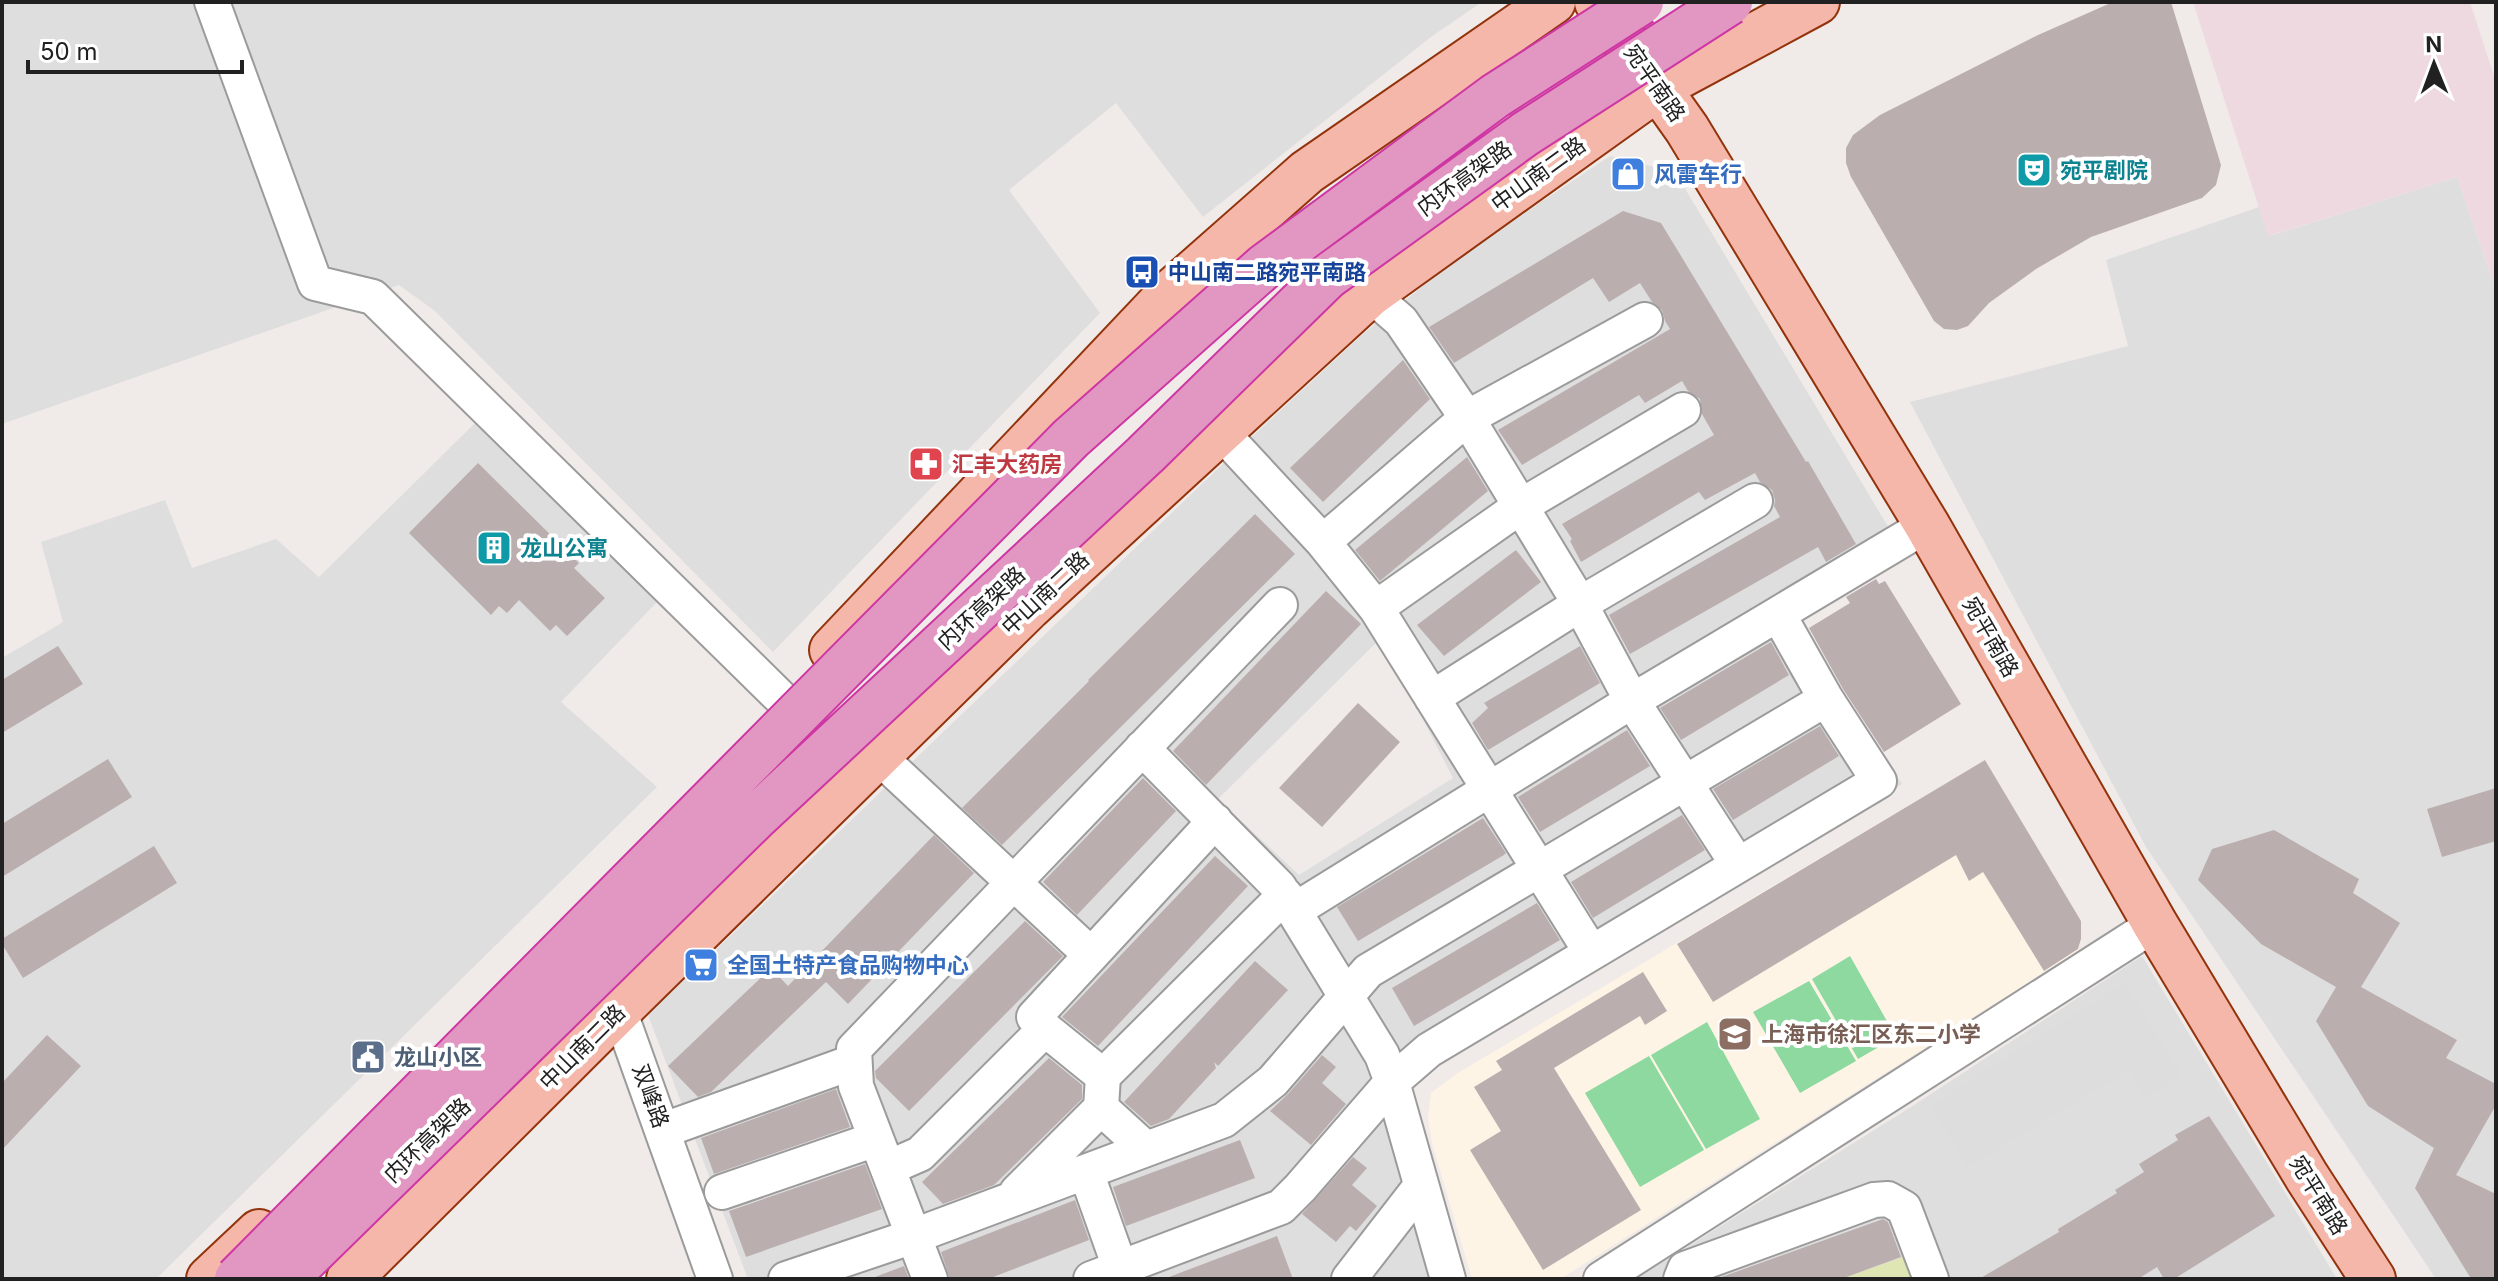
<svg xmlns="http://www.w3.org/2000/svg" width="2498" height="1281" viewBox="0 0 2498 1281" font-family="Inter,'Noto Sans SC',sans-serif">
  <rect width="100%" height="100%" fill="#f0ebe8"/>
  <path fill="#dfdede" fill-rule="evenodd" d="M2,2H1482L1431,37L1203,217L1116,103L1009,190L1100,313L773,652L435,311L399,285L2,424Z
    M1610,156L1675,172L1904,553L1796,619L1902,784L1421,1071L1387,1120L1431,1279H748L648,1015L1229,458L1363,334L1463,254ZM1381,638L1453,778L1299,875L1218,799Z
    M2457,177L2496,290V1279H2436L2146,847L1910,402L2128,346L2106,260L2259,207L2269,236Z
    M476,422L657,602L561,702L657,787L156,1279H2V658L63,622L41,542L165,500L192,568L276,539L319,577Z
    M2142,956L2337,1279H1636L1911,1107Z"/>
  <path fill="#efd9e1" d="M2193,2H2470L2496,82V290L2457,177L2268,236Z"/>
  <path fill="#fdf4e5" d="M1985,760L2081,921V939L2078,951L1560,1279H1472L1432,1143L1428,1118L1431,1093L1458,1073Z"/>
  <path fill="#dfe6b3" d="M1903,1257L1911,1279H1841Z"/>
  <path fill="#8dd99f" d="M1850,956L1896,1037L1858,1059L1812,979Z
    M1809,981L1856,1061L1800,1093L1753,1012Z
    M1707,1022L1760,1119L1706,1149L1651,1055Z
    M1649,1056L1704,1150L1640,1187L1585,1093Z"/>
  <path fill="#ddd" d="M2125,983L2182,1075L2145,1097L2128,1071L1967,1167L1931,1105Z"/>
  <path fill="#baafae" d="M2113,2H2171L2221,165L2216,185L2202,198L2091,237L2036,269L1989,303L1968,326L1957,330L1944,329L1934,321L1851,177L1846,163V148L1853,135L1880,115L2038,35Z
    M1623,211L1661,223L1806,462L1808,461L1856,544L1826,562L1818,547L1630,654L1609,615L1780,517L1774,506L1775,500L1772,490L1760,482L1755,473L1705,500L1699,492L1581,562L1570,541L1572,539L1562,524L1714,435L1702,414L1700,399L1688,391L1682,381L1645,403L1639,395L1522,465L1498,430L1670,329L1665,321L1662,310L1652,302L1640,283L1609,302L1593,278L1454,363L1429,327Z
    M1403,360L1430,399L1323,502L1290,468Z
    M1467,457L1488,491L1380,581L1355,550Z
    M478,463L579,563L574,568L605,598L567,636L556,625L550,631L519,600L507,613L499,606L491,615L409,533Z
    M1255,514L1295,554L1002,845L962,808L1089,681L1088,680Z
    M1516,550L1541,582L1444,656L1417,625Z
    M1876,579L1879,584L1885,581L1961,704L1884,752L1843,689L1809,628L1850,603L1846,597Z
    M1326,591L1361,624L1206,785L1173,751Z
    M1771,642L1789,675L1681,740L1660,708Z
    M58,646L83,684L2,733V680Z
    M1580,646L1600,683L1488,750L1472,723L1488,708L1484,703Z
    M1358,703L1400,742L1322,827L1279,788Z
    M1820,726L1839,756L1733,820L1713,789Z
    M1627,730L1650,766L1540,832L1518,797Z
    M108,759L132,797L2,877V824Z
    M1985,760L2081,921V939L2078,949L2044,971L1983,872L1969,881L1956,855L1713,1002L1677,944Z
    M1143,778L1176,811L1077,915L1043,882Z
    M2496,788V841L2442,857L2427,809Z
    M1682,815L1705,850L1593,918L1571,882Z
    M1483,818L1506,853L1504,855L1358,941L1337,907Z
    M2274,830L2359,879L2353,893L2400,923L2361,987L2457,1040L2446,1058L2496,1084V1105L2456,1175L2496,1194V1279L2470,1277L2415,1188L2434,1148L2368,1106L2316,1021L2336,987L2261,944L2198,880L2212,849Z
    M934,835L974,873L848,1004L826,982L711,1092L698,1097L668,1066L771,968L788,986Z
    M154,846L177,883L23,978L2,944V939Z
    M1215,856L1248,886L1098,1046L1062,1017Z
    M1537,903L1560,940L1414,1026L1392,988Z
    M1025,921L1063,956L909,1111L876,1078L875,1071Z
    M1255,961L1288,990L1218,1066L1214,1062L1216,1068L1169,1119L1151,1126L1124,1102Z
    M1643,972L1667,1011L1645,1025L1640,1016L1554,1068L1641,1210L1543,1270L1470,1150L1501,1131L1474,1087L1502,1070L1496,1061Z
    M47,1035L81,1066L2,1150V1083Z
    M1322,1055L1336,1067L1322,1083L1346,1104L1311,1145L1270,1111L1288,1094Z
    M1049,1058L1082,1085V1099L994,1185L943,1204L922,1182Z
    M836,1089L850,1127L714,1174L701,1138Z
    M2209,1116L2275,1216L2174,1279H2164L2157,1267L2138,1279H1979L2059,1232L2058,1229L2117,1193L2115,1190L2144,1172L2139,1164L2178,1140L2175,1135Z
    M1240,1140L1255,1178L1126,1226L1113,1187Z
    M1353,1157L1367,1168L1352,1185L1377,1206L1356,1231L1350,1226L1336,1242L1302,1214Z
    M865,1164L882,1209L746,1257L729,1211Z
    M1075,1200L1089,1240L988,1279H950L941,1252Z
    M1883,1219L1888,1222L1901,1257L1841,1279H1716Z
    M1277,1236L1293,1279H1169V1277Z
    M904,1266L909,1279H875V1277Z"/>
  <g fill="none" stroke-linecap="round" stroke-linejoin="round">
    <defs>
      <path id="minor" d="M212,2L315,283L373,297L784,701
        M1370,294L1401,321L1467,418L1580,604L1632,701L1738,865
        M1220,431L1323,542L1376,608L1591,952
        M1323,542L1467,418L1645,320
        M1376,608L1521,506L1683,410
        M1778,614L1927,525
        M1432,698L1580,604L1755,501
        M1142,748L1279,887L1382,1055L1392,1082L1448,1279
        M878,756L1091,955
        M606,993L619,1010L715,1279
        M1045,1029L1103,1076L1285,895
        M1101,1108L1146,1149
        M664,1130L853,1062
        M888,1168L920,1154L1045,1029L1034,1017L1215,821
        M1086,1172L1124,1279
        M722,1192L876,1139
        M1017,1192L1101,1108L1103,1076
        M786,1279L914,1236L1224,1120L1273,1081L1368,971L1826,699
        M930,1279L856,1086L854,1049L1280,605
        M1091,1279L1281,1207L1300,1188L1392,1082L1429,1050L1879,781L1826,699L1778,614L1632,701L1295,910
        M1349,1279L1421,1186
        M1601,1279L2155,924
        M1681,1279L1685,1269L1874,1200L1888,1199L1904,1208L1931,1279"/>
      <path id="major" d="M1597,2L1687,129L1927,525L2155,924L2307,1177L2373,1279
        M832,650L1171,292L1307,172L1553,2
        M209,1279L259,1232
        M349,1279L619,1010L1029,607L1370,294L1659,87L1817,2"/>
    </defs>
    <use href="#minor" stroke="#9b9b9b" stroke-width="38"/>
    <use href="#major" stroke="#92330c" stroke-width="48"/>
    <use href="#minor" stroke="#fff" stroke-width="34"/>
    <use href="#major" stroke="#f5b7a9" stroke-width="44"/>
    <defs>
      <path id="highway-bridge" d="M237,1279L1071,438L1265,266L1495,96L1641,2
        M285,1279L754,819L1145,455L1327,277L1525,134L1730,2"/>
    </defs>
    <use href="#highway-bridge" stroke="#ce36a3" stroke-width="48" stroke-linecap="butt"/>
    <use href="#highway-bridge" stroke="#e197c1" stroke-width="44"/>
  </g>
  <defs>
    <symbol id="theatre-square" viewBox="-11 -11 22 22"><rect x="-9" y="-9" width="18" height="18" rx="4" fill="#0f9aa8" stroke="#fff"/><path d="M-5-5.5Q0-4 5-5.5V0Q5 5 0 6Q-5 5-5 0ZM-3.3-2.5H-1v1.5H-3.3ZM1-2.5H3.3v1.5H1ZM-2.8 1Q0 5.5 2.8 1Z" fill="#fff"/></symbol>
    <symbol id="shop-square" viewBox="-11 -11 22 22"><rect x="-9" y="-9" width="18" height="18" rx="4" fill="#3f7fe0" stroke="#fff"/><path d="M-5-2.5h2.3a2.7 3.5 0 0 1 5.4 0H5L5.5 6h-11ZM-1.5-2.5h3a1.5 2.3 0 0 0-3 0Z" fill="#fff"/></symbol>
    <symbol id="bus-square" viewBox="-11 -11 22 22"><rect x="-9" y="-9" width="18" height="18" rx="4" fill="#1a4fb4" stroke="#fff"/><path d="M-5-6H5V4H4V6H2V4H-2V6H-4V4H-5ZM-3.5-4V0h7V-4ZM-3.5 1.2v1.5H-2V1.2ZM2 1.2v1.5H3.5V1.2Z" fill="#fff"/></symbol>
    <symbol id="pharmacy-square" viewBox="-11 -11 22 22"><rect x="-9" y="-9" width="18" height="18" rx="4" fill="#e0444e" stroke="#fff"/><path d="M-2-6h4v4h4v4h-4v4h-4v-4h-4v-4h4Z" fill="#fff"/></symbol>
    <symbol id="building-square" viewBox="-11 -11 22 22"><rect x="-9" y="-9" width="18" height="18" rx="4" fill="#0f9aa8" stroke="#fff"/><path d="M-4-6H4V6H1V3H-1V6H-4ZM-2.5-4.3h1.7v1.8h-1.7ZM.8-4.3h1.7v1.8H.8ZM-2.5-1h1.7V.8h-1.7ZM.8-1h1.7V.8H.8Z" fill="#fff"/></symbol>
    <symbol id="supermarket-square" viewBox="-11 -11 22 22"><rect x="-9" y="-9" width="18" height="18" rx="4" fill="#3f7fe0" stroke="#fff"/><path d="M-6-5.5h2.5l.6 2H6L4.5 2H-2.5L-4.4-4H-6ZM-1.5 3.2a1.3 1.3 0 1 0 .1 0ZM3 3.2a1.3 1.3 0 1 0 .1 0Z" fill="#fff"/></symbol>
    <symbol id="school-square" viewBox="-11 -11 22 22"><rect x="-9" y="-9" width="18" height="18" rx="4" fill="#8d6e63" stroke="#fff"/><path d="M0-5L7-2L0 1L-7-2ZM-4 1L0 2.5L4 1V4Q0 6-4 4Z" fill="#fff"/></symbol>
    <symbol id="civic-square" viewBox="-11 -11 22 22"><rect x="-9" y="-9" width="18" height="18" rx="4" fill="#5c6f8a" stroke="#fff"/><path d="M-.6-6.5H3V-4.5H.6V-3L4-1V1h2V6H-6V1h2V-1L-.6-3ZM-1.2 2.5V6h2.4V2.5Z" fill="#fff"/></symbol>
  </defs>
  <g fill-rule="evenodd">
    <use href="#theatre-square" x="2014" y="150" width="40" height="40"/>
    <use href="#shop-square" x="1608" y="154" width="40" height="40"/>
    <use href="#bus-square" x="1122" y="252" width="40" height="40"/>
    <use href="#pharmacy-square" x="906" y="444" width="40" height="40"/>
    <use href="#building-square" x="474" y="528" width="40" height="40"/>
    <use href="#supermarket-square" x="681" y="945" width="40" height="40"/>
    <use href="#school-square" x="1715" y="1014" width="40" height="40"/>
    <use href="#civic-square" x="348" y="1037" width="40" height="40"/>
  </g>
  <g text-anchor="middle" stroke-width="8" stroke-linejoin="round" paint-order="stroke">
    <g font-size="22" fill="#212121" stroke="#fff">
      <text transform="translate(1655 83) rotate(55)" y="8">宛平南路</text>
      <text transform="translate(1538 174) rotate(-36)" y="8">中山南二路</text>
      <text transform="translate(1464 178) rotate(-36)" y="8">内环高架路</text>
      <text transform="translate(1045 593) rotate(-43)" y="8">中山南二路</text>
      <text transform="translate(981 608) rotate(-43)" y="8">内环高架路</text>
      <text transform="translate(1991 637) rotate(60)" y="8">宛平南路</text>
      <text transform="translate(582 1047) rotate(-45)" y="8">中山南二路</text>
      <text transform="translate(651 1096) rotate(70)" y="8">双峰路</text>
      <text transform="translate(427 1140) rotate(-44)" y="8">内环高架路</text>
      <text transform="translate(2319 1195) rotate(58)" y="8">宛平南路</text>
    </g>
    <g font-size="22" font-weight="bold" fill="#0d838f" stroke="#fff" text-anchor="start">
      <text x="2060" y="178">宛平剧院</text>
      <text x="520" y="556">龙山公寓</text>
    </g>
    <g font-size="22" font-weight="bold" fill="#366cbe" stroke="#fff" text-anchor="start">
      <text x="1654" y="182">风雷车行</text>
      <text x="727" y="973">全国土特产食品购物中心</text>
    </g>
    <g font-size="22" font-weight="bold" fill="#164399" stroke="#fff" text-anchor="start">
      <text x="1168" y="280">中山南二路宛平南路</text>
    </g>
    <g font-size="22" font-weight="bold" fill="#be3a42" stroke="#fff" text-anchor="start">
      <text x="952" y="472">汇丰大药房</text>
    </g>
    <g font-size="22" font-weight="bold" fill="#785e54" stroke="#fff" text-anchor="start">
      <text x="1761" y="1042">上海市徐汇区东二小学</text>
    </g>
    <g font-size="22" font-weight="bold" fill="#4e5e75" stroke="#fff" text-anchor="start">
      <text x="394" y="1065">龙山小区</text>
    </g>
  </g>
  <rect width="2498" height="1281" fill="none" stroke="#212121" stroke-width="8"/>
  <g transform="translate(2434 64) rotate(359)" stroke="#ffffff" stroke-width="6" paint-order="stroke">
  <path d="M0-6L14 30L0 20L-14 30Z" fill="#212121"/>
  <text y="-12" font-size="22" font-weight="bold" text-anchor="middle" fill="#212121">N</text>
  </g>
  <path d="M28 60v12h214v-12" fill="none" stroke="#212121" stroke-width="4"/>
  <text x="40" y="60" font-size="24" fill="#212121" stroke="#ffffff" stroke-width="6" paint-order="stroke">50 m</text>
</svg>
